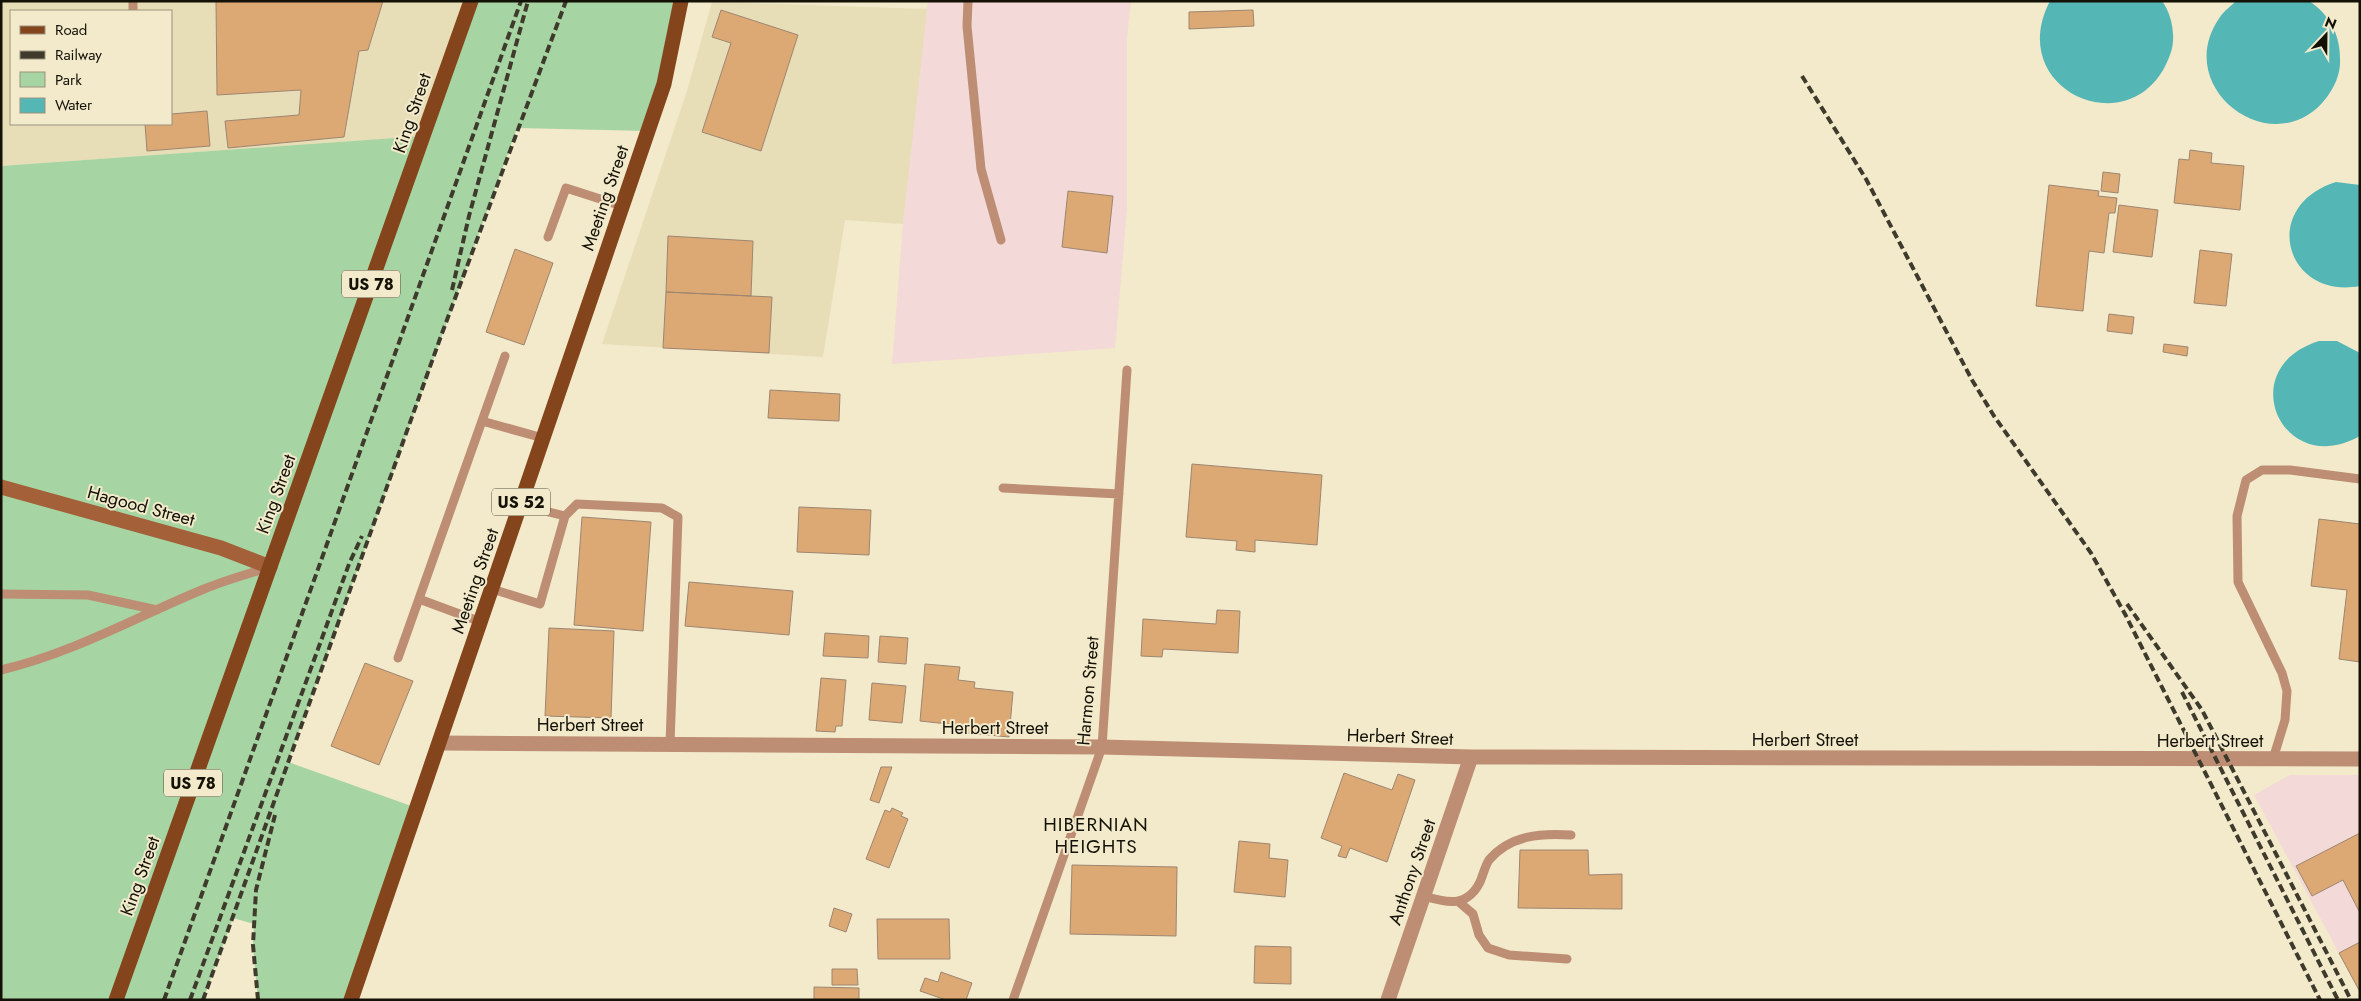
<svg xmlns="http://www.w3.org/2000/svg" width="2361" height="1001" viewBox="0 0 2361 1001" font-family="Jost,sans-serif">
  <rect width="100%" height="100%" fill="#f2eacb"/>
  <path fill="#e7ddb7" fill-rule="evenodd" d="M1,1H471L423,136L1,166ZM11,11H171V124H11Z
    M712,2L928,9L903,224L845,220L823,357L602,344L687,91Z"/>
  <path fill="#f3d9d7" d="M928,1H1131L1127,38V209L1115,348L892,364L903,224Z
    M2290,775H2360V992L2254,795Z"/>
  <path fill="#a7d4a3" d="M471,1H681L648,131L517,128L288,762L417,808L351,1000H258L253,945L254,924L233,918L203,1000H1V166L423,136Z"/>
  <path fill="#55b6b6" d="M2050,1H2162C2172,14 2176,37 2171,52C2139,150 2002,93 2050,1Z
    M2236,1H2309C2329,14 2340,34 2340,58C2341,73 2335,86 2327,97C2276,166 2169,89 2220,17C2224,11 2231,6 2236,1Z
    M2336,182L2360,185V286C2285,300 2259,206 2336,182Z
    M2319,341H2337L2360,353V436C2282,480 2232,368 2319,341Z"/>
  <path fill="#dca874" stroke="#9d8671" d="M216,1H383L368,50L359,51L344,137L228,148L225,121L299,115L301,90L217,95Z
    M721,10L798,35L761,151L702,132L731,43L712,37Z
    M1253,10L1254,26L1189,29V12Z
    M207,111L210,146L147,151L145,124H171V114Z
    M2190,150L2212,153L2211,163L2244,166L2240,210L2174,203L2179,159L2189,160Z
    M2103,172L2120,174L2118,193L2101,191Z
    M2049,185L2099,191L2098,196L2117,198L2115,213H2109L2104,253L2089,251L2083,311L2036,306Z
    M1068,191L1113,196L1107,253L1062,247Z
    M2119,205L2158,210L2152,257L2113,252Z
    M668,236L753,241L751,296L666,292Z
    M515,249L553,263L524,345L486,332Z
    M2200,250L2232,254L2226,306L2194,303Z
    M666,292L772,297L769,353L663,348Z
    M2109,314L2134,317L2132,334L2107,331Z
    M2164,344L2188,347L2187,356L2163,352Z
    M770,390L840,394L839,421L768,418Z
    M1192,464L1322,475L1317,545L1255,540V552L1236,550L1237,541L1186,537Z
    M799,507L871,510L869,555L797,552Z
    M582,517L651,522L643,631L574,625Z
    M2319,519L2360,524V662L2339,659L2347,590L2311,586Z
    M689,582L793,591L789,635L685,626Z
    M1217,610L1240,611L1238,653L1163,649L1162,657L1141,656L1143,619L1216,624Z
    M549,628L614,631L611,718L545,716Z
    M825,633L869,636L868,658L823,656Z
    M880,636L908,638L906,664L878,662Z
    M365,663L413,681L379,765L331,746Z
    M925,664L960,667L958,680L975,682L974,688L1013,692L1009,737L956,732L957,725L920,721Z
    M821,678L846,680L842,726H836L835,732L816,731Z
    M872,683L906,686L902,723L869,720Z
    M881,767H892L879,803L870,800Z
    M1344,773L1392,790L1398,774L1415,780L1387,862L1350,848L1346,858L1338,856L1342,846L1321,838Z
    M892,808L903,813L901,816L908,819L889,868L866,859L885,810L890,812Z
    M2360,833V913L2343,880L2312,896L2296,866Z
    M1239,841L1270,844L1269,858L1288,860L1285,897L1234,892Z
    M1520,850H1588L1589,875L1622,874V909L1518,908Z
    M1072,865L1177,867L1176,936L1070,934Z
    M834,908L852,914L846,932L829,926Z
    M877,919H949L950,959H878Z
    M2360,942V992L2339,953Z
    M1255,946L1291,947V984L1254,983Z
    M832,969H857L858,985H832Z
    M941,972L972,983L966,1000H946L920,991L925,978L938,982Z
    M814,987L859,988V1000H814Z"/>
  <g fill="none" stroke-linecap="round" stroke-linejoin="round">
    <path stroke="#bd8e74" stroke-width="9" d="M133,1V11
      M968,1L967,26L981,169L1001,240
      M548,237L566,188L622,206
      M482,421L543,438
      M1003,488L1119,494
      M520,505L565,516L577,504L662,508L678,517L670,744
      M492,589L540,604L565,516
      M1,594L88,595L157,610
      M419,599L481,622
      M398,658L505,356
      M1,670C73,653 136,617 204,589C225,580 248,574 270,567
      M2273,759L2285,720L2287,691L2282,673L2238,582L2237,516L2246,480L2262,470H2290L2360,479
      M1424,896C1447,903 1467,908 1480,882C1483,875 1485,866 1489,860C1510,835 1541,833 1571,835
      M1459,902L1473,914L1479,935L1488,948L1509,955L1567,959
      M1013,1000L1102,747L1127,370"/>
    <path stroke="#bd8e74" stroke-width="15" d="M439,743L1102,747L1471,757L2360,759
      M1388,1000L1471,757"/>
    <path stroke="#a36039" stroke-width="15" d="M1,487L221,548L270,567"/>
    <path stroke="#85451c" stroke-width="15" d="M116,1000L471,1
      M351,1000L664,84L681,1"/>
    <path stroke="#3e3a2c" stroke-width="4" stroke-dasharray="8 4" stroke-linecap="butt" d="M1802,76L1866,179L1972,380L1994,416L2091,553L2125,614L2320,1000
      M452,290L469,216L528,1
      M2127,604L2202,710L2351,1000
      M2182,692L2338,1000
      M164,1000L521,1
      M190,1000L349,564L362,536
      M203,1000L441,336L566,1
      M258,1000L253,945L256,890L275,815"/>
  </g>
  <g text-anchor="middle" stroke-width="4" stroke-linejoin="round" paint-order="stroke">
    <g fill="#f2eacb" stroke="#575242" stroke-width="1">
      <rect x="342" y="270.5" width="58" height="27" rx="4"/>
      <rect x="492" y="488.5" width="58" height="27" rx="4"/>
      <rect x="164" y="769.5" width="58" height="27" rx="4"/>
    </g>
    <g font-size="16" font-weight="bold" fill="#141107">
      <text x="371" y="290">US 78</text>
      <text x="521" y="508">US 52</text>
      <text x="193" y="789">US 78</text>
    </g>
    <g font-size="18" fill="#141107" stroke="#f2eacb">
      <text transform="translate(412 113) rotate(-71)" y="6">King Street</text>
      <text transform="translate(605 198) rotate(-71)" y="6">Meeting Street</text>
      <text transform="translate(276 494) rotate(-70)" y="6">King Street</text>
      <text transform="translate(141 506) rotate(15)" y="6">Hagood Street</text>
      <text transform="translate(475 581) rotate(-71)" y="6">Meeting Street</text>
      <text transform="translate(1088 691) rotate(-85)" y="6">Harmon Street</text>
      <text x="590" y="731">Herbert Street</text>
      <text x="995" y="734">Herbert Street</text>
      <text transform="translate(1400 737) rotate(2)" y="6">Herbert Street</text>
      <text x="1805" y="746">Herbert Street</text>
      <text x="2210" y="747">Herbert Street</text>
      <text transform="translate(1412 872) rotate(-71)" y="6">Anthony Street</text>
      <text transform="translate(140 876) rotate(-70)" y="6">King Street</text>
    </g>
    <g font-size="19" letter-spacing="1" fill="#141107" stroke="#f2eacb">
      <text x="1096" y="831">HIBERNIAN<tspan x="1096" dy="22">HEIGHTS</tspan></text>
    </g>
  </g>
  <rect width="2361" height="1001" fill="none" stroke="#141107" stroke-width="5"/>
  <rect x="10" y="10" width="162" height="115" fill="#f2eacb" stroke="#99937d"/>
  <rect x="20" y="26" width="25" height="8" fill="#85451c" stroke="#99937d"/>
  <text x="55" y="35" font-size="15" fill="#141107">Road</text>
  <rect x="20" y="51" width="25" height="8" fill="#3e3a2c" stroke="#99937d"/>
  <text x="55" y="60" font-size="15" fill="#141107">Railway</text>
  <rect x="20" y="72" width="25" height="15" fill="#a7d4a3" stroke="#99937d"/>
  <text x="55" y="85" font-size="15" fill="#141107">Park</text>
  <rect x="20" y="98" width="25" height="15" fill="#55b6b6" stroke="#99937d"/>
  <text x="55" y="110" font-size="15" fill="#141107">Water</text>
  <g transform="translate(2326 35) rotate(22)" stroke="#f2eacb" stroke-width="4" paint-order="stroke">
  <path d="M0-4L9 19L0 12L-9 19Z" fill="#141107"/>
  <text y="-8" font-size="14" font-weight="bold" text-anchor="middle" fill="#141107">N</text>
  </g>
</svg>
